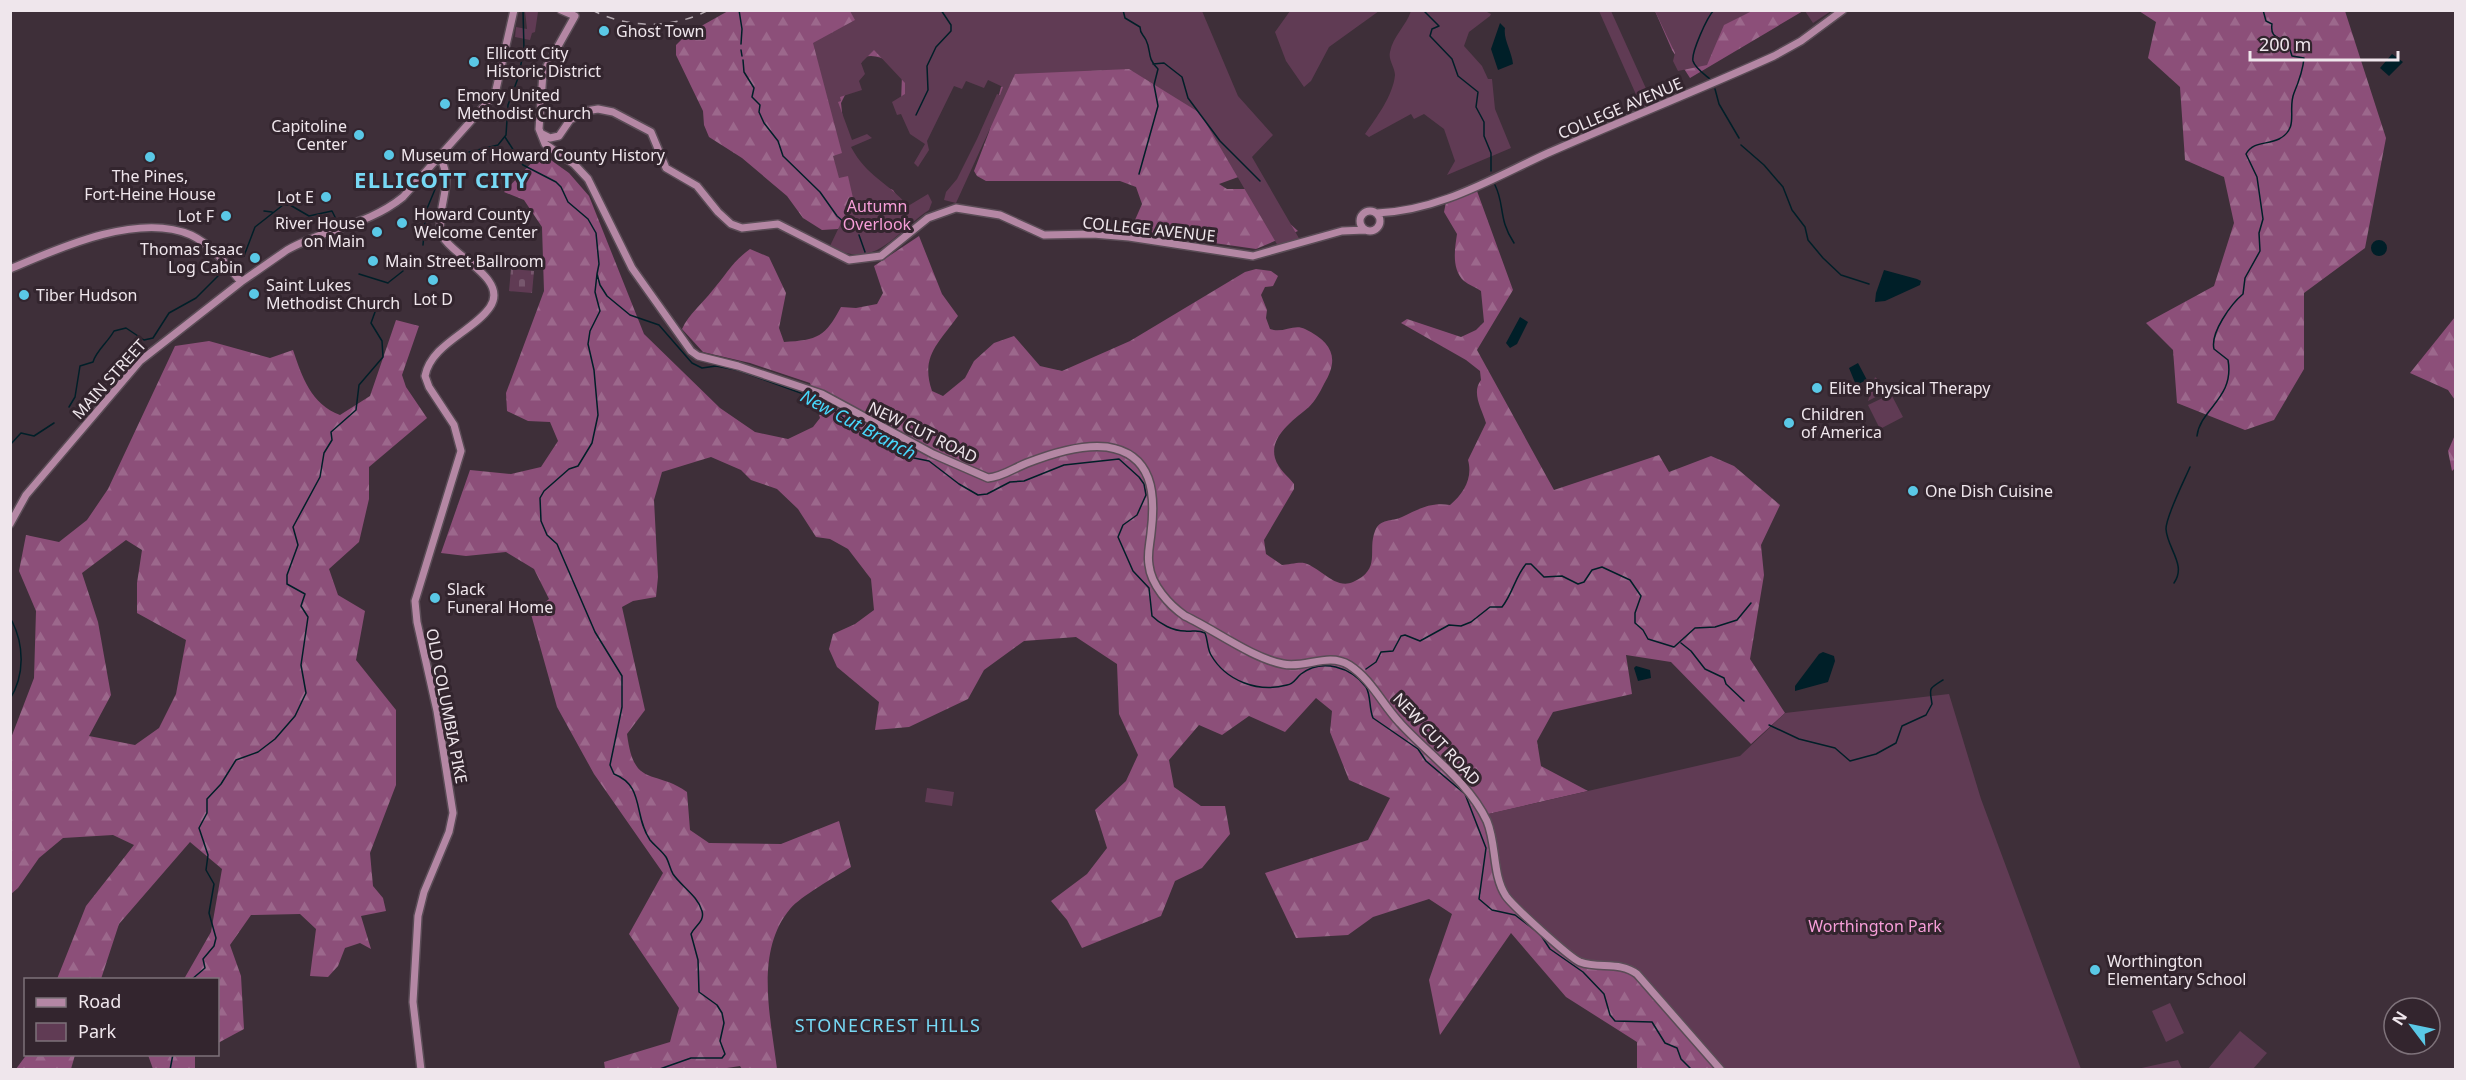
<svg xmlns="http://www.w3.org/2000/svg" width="2466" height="1080" viewBox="0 0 2466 1080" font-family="'Noto Sans',sans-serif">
  <defs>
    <pattern id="forest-firs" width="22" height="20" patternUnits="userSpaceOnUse" patternTransform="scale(1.5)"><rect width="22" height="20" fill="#8c4f79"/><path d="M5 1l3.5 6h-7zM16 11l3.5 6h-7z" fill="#9c688c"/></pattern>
    <pattern id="cemetery-stones" width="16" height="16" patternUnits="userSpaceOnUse" patternTransform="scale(1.5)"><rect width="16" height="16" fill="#603b54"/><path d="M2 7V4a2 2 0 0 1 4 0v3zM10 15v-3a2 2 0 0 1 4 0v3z" fill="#77576d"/></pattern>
  </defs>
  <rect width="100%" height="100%" fill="#3e2f39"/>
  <path fill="url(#forest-firs)" fill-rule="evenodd" d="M728,11H1198L1241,176L1219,184L1227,189H1252L1298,231L1256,249L1137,232L1135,220L1142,204L1136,187L1120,181H986L977,176L974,171L989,132L1001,87L1007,82L971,76L901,103L902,75C892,63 880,53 864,57L841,103L846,148L869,180L893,190L911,218L851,221L838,229L822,230L803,218L787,196L742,158L709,137L704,125L703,111L676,55V45L687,34Z
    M1655,11H1803L1690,78L1672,50Z
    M2139,11H2345L2386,138L2365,248L2304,293V369L2274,420L2245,430L2177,403L2173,350L2146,323L2214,286L2234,223L2224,177L2185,160L2180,87L2148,58L2156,22Z
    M541,153L569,173L589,196L644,334L720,408L755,432L788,439L813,427L820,418L810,383L750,363L703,352L682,329C689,314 702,304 712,291C726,275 732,262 750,249L769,257L786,293L779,328L784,342C818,340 825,337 841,307L856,308L877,304L883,293L874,266L919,236L942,294L958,316C939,343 920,356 932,391L943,396L965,378L974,361L994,343L1014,336L1040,366L1062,371L1130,341L1245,272L1256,269L1271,271L1278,276L1273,286L1265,287L1261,295L1267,310L1266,318L1270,329C1283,334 1294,323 1305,329C1332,342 1340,358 1324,384C1320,392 1315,401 1309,407C1295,419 1269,436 1275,458C1278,469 1288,476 1294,484V489L1264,540L1266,554L1282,565C1288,565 1298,562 1304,563C1320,567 1335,590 1353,582C1382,569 1367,551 1375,531C1380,518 1392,522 1402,517C1419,509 1430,502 1450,505C1464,493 1473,478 1468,460L1486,423C1482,409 1471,393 1481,380L1480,371L1466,360L1401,323L1407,319L1461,337L1476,330L1484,322L1481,291C1475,287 1469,285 1464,281C1451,269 1455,248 1457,234L1444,212L1446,202L1477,191L1513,290L1477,350L1554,490L1659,455L1669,472L1711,456L1734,466L1780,505L1761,545L1764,575L1750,659L1785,713L1751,744L1671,662L1626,655L1632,694L1553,712L1537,741L1541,766L1588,791L1489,814L1496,829L1504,881L1549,931L1566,947L1629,963L1638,969L1725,1069H1637V1042L1566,997L1511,933L1440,1035L1429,980L1452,914L1429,899L1373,917L1348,935L1296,938L1265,873L1368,840L1390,798L1349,780L1330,732L1332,711L1316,698L1285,732L1249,716L1222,735L1199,725L1169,760L1174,787L1201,806H1225L1230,834L1202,868L1175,881L1161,916L1082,948L1067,920L1051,901L1087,874L1107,848L1095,810L1126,781L1138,755L1119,714L1117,664L1076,637L1024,641L984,670L968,699L909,727L875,730L879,702L837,667L829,649L833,634L855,624L874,610L871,579L848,549L830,539L816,537L798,509L777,489L751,480L741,470L711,457L662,472L654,500L658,577L656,597L633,601L622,607L645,710L627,734C634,789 653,768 687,792L690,830L709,843L781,844L839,821L851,867C835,877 801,896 790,909C754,952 771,1019 777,1069H742L740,1066L714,1070L605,1069L604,1062L670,1042L679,1008L629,934L663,873L594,774L557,707L531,614L549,599L534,569L506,552L466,556L441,553L470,470L511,474L541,467L558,441L550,422L528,421L507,411L506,393L544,291L542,227L524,200L504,192Z
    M2455,317V400L2448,390L2410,373Z
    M396,320L419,326L402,375L406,387L427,418L369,467V499L359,542L329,569L338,595L365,611L356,660L396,710V785L370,853L373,886L383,898L386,911L361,916L371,949L360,943L345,948L338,966L328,977L310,976L316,929L300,914L251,915L230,945L241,976L244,1029L218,1043V980L184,979L211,932L222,869L190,842L119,924L101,979H57L86,906L134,845L113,835L63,838L39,858L18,888L11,894V738L34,678L36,611L19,571L26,535L59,542L87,520L108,489L175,346L209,341L270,358L293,350C302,377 311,404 340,415L370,396ZM126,540L142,550L137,583V613L186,640L176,694L159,728L135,745L89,736L111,695L98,622L82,573Z
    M2455,435V468L2452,471L2448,451Z
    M27,1054H75V1055L71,1069H16Z
    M148,1055H195V1069H153Z"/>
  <path fill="url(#cemetery-stones)" d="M511,269L534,271L532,293L509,291Z"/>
  <path fill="#603b54" d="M1483,10L1491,14L1490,16L1469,32L1464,46L1482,66L1488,79H1492L1495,109L1511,148L1447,175L1455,161L1444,129L1424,114L1414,119L1411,114L1369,137L1365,134C1376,118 1393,96 1395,75C1395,67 1388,60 1390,52C1393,36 1406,26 1411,11Z
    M525,11L538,12L535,32L532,33L530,40L515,37L516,27L527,29Z
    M850,11H1202L1238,96L1273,135L1252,157L1300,240L1278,246L1200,113L1129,69L1015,74L956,203L944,200L946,192L957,179L977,139L997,94L1000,95L1003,87L988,80L984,88L966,81L962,89L954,86L927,141L929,150L918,167L914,163L925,144L910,134L901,114L897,115L892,102L905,94V83L874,50L861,63L865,74L859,81L862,90L840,97L841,101L838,102L852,140L867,134L872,138L851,147C867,177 888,182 908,206L928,194L932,202L929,210C895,232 876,272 830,246L853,198L848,176L839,178L833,156L842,153L813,43L855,20Z
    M1290,11V10L1379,11L1329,47L1311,81L1304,87L1286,61L1275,32Z
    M1599,11H1611L1653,104L1642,108Z
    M1655,11H1752L1724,25L1707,65L1678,71L1673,61L1675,53Z
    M1805,11H1831L1813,23Z
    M1875,377L1889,390L1868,401Z
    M1891,394L1903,417L1880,429L1868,405Z
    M1949,694L1981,799L2081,1069H1725L1638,969C1619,956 1595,967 1576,955C1563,946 1511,902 1506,889C1497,864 1501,838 1488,814L1740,756L1785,713Z
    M927,788L954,792L952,806L925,802Z
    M2170,1003L2184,1033L2166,1042L2152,1011Z
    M2240,1031L2267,1053L2253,1069H2208Z
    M2178,1060L2182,1069H2137Z"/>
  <path fill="#001f28" d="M1500,23L1505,28C1503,39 1512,52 1513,64L1498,70L1491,49Z
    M2392,54L2403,62L2389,76L2380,68Z
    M2371 248a8 8 0 1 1 16 0a8 8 0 1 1-16 0Z
    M1884,270L1917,279L1921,281L1920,285L1885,301L1875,302L1876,293Z
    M1520,317L1528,322L1517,344L1510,348L1506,343Z
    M1858,363L1867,380L1856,385L1849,368Z
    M1823,652L1834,656L1835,661L1828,682L1795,691V686L1819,654Z
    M1636,666L1650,670L1651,678L1638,681L1634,668Z"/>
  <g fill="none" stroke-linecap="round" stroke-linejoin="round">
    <path stroke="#001f28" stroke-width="1.5" d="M739,10L742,29L741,44
      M1123,10L1125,18L1140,27C1140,34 1143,34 1146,40C1152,52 1146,57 1158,69L1154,85L1158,106L1139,174
      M1423,10L1439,26L1432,29L1430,36L1452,59L1458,76L1478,92L1476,107L1484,122V136L1491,153V171
      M741,50L742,56
      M743,60L744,72L754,88L752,97L760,105L759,112L764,123L778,141L783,156L820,192L837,216L852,229
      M1153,64L1164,63L1182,77L1188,98L1220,141L1260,181
      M1710,79C1704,74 1695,68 1693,61C1691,53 1707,17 1714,10
      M1715,89L1719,104L1739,138
      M916,115L928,90L927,66L936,47L951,31V25L941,10
      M505,137L523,165L556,182L561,187L568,202L588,219L596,233L599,264L597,274L600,285L607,296L630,315L659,325L692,363L702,368L716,366L737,370L820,400L859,430L893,443L909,457L929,461L959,484L978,495L987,494L1010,482L1024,481L1064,465L1119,459L1139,477L1144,484L1146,495L1137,515L1123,525L1118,537L1133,571L1149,588L1152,616C1160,624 1173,631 1185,631C1193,632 1197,629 1205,633C1208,640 1207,648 1211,655C1226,681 1258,693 1287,685C1294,684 1296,678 1301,674C1322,658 1351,667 1366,687C1371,695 1369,709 1373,718L1418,749L1426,761L1465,794L1486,848L1479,899L1492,910L1515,915L1540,934L1550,949L1583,972L1604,994L1610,1015L1615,1021L1652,1022L1665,1043L1677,1048L1681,1059L1692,1070
      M1741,145L1764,165L1783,187L1792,210L1805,227L1808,240L1823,258L1841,275L1869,284
      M469,152L498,145L506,135L508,105L518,78L524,50L523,10
      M1495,185C1505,205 1498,219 1514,243
      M264,211L272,212
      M859,235L865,252
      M423,245L426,211L436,187
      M244,256L255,227L283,205H290L309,216L332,211L337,221
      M359,274L388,283
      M597,274L595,292L600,311L590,331L588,344L594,370L598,415L592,443L578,466L569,469L544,491L540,498L541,521L547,535L557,544L595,632L622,676V707L610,765L614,774C645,786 633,815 650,840C655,846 661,850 666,857C669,862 670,869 673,874C681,886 698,896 702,911C705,922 695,925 691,934L698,960L699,992L717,1005L722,1013L724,1023L720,1041L725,1054L722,1058H691L657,1070
      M389,282L403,271
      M69,407L75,397L80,366L93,362C96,351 108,342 114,331L126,328L144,340L153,338L169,313L196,298L218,276
      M2197,436C2200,409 2235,398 2228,360L2214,349C2210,333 2231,304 2243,294L2245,278L2260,251L2259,233L2263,219L2257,177L2246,154C2253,141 2267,145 2279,139C2300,128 2287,110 2294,93C2299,81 2303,71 2304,58L2292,56L2288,43C2278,36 2270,38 2272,24L2266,21L2263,10
      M10,445L21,433L34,436L54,423
      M2174,583C2187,565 2167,548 2166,529C2166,516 2184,481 2190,467
      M1681,643L1691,651L1705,669L1724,678L1726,684L1744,701
      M1366,669L1376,662L1381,652L1393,651L1401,636L1405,635L1420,641L1449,625L1461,626L1471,622L1490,607H1502C1513,593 1515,577 1526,564H1531L1544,577L1562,576L1578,584L1584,582L1592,570L1602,567L1630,580L1641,596L1635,613V623L1643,630L1648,639L1674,647L1695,628L1715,627L1737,620L1751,603
      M10,699C25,675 24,645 12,621
      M1769,725L1799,739L1835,748L1850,761L1876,754L1896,743L1902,726L1926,715L1932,704C1930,688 1927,690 1943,680
      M191,980L205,968L203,959L214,946L216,938L209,913L214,884L206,870L208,855L199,828L207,813V799L221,784L236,760L258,752L275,739L295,716L306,693L301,665L308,617L301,606L305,594L287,584V575L298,545L293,527L320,477L324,453L332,440L331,432L356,410L359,385L383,357L382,341L371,323L375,312
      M170,1070L173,1054"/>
    <defs>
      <path id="secondary" d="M561,10L575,16L543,73L539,129L545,144L574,164L588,179L632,268L691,351L698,356L738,366L822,394L933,454L988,478C1002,477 1014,468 1027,463C1050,454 1083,444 1107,447C1153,454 1156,494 1151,533C1150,544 1147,554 1149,565C1151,585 1169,605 1185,616C1215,630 1252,658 1283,664C1305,669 1328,652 1349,665C1372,680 1382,704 1400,723C1429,755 1468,781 1487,821C1497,845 1492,875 1506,896C1513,906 1570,958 1580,962C1599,969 1620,961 1637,974L1721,1070
        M542,134L550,138L559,136L570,120L586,111L598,109L613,112L651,132L666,168L697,186L718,212L731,224L742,228L778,224L849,260L881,256L928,218L956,208L1000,215L1044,235L1093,234L1129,237L1253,256L1342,231L1365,230
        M1360 221a10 10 0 1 1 20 0a10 10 0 1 1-20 0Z
        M1377,213C1439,211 1493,178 1548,153C1623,120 1699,90 1774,56L1801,41L1843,10
        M10,269C59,248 138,212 191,235C212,245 226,264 241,282
        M10,524L26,495L140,361L241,282L287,250C326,228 367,226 403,197L495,94L514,10
        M421,1070L413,1002L418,916L424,892L449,832L453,813L437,711L417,622L415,601L461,451L454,425L429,387L425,376C431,344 474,331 490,307C509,279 454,257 443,237C435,221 447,195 446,178C446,170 443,163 440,156"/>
    </defs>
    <use href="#secondary" stroke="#5a4c56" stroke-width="10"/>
    <use href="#secondary" stroke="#b487a4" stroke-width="7"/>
    <path stroke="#b2a7ae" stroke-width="1.5" stroke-dasharray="8 8" stroke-linecap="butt" d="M592,10C629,29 672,29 709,10"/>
  </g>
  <g fill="#5ac8e6" stroke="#33252e" stroke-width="2">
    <circle cx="604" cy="31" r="6"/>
    <circle cx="474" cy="62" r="6"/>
    <circle cx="445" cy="104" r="6"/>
    <circle cx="359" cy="135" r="6"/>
    <circle cx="389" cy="155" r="6"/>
    <circle cx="150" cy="157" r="6"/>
    <circle cx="326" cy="197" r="6"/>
    <circle cx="226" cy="216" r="6"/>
    <circle cx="402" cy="223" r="6"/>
    <circle cx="377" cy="232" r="6"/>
    <circle cx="255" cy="258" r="6"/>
    <circle cx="373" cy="261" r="6"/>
    <circle cx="433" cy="280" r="6"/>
    <circle cx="254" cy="294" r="6"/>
    <circle cx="24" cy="295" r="6"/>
    <circle cx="1817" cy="388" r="6"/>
    <circle cx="1789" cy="423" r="6"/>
    <circle cx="1913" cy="491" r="6"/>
    <circle cx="435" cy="598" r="6"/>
    <circle cx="2095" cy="970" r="6"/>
  </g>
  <g text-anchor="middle" stroke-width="6" stroke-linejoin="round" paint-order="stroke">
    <g font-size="16" fill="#efe6ec" stroke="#33252e" text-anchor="start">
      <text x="616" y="37">Ghost Town</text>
      <text x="486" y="59">Ellicott City<tspan x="486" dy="18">Historic District</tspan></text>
      <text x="457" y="101">Emory United<tspan x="457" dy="18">Methodist Church</tspan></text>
      <text x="347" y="132" text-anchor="end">Capitoline<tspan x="347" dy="18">Center</tspan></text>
      <text x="401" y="161">Museum of Howard County History</text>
      <text x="150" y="182" text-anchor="middle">The Pines,<tspan x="150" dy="18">Fort-Heine House</tspan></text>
      <text x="314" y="203" text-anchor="end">Lot E</text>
      <text x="414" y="220">Howard County<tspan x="414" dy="18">Welcome Center</tspan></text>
      <text x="214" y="222" text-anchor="end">Lot F</text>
      <text x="365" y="229" text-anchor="end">River House<tspan x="365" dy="18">on Main</tspan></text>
      <text x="243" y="255" text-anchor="end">Thomas Isaac<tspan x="243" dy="18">Log Cabin</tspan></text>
      <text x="385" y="267">Main Street Ballroom</text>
      <text x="266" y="291">Saint Lukes<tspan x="266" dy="18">Methodist Church</tspan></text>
      <text x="36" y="301">Tiber Hudson</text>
      <text x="433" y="305" text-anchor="middle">Lot D</text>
      <text x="1829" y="394">Elite Physical Therapy</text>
      <text x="1801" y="420">Children<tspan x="1801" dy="18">of America</tspan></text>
      <text x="1925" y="497">One Dish Cuisine</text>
      <text x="447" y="595">Slack<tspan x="447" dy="18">Funeral Home</tspan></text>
      <text x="2107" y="967">Worthington<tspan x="2107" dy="18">Elementary School</tspan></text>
    </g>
    <g font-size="16" fill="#efe6ec" stroke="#33252e">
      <text transform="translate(1620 108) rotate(-23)" y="6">COLLEGE AVENUE</text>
      <text transform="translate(1149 229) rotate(6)" y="6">COLLEGE AVENUE</text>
      <text transform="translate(109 379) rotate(-48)" y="6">MAIN STREET</text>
      <text transform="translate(923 432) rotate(26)" y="6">NEW CUT ROAD</text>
      <text transform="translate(447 706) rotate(79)" y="6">OLD COLUMBIA PIKE</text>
      <text transform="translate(1437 739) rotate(47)" y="6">NEW CUT ROAD</text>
    </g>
    <g font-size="16" fill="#f79ed9" stroke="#33252e">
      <text x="877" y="212">Autumn<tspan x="877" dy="18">Overlook</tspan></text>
      <text x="1875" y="932">Worthington Park</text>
    </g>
    <g font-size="18" font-style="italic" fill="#47d7fb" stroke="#33252e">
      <text transform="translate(858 425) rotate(28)" y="6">New Cut Branch</text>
    </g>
    <g font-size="18" letter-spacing="1.5" fill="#77d9f5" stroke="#33252e">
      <text x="888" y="1032">STONECREST HILLS</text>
    </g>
    <g font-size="22" font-weight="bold" letter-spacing="1.5" fill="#77d9f5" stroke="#33252e">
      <text x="442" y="188">ELLICOTT CITY</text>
    </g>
  </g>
  <rect width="2466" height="1080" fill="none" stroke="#efe6ec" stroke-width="24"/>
  <rect x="24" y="978" width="195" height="78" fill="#33252e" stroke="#7e727a" stroke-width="1.5"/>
  <rect x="36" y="998" width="30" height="9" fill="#b487a4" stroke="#7e727a" stroke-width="1.5"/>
  <text x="78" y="1008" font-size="18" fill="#efe6ec">Road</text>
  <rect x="36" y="1023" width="30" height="18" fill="#603b54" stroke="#7e727a" stroke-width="1.5"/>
  <text x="78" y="1038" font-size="18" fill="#efe6ec">Park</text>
  <g transform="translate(2412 1026) rotate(302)"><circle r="28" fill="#33252e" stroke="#7e727a" stroke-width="1.5"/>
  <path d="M0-4.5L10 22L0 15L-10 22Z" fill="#5ac8e6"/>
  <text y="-9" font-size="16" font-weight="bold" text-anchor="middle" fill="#efe6ec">N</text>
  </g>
  <path d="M2250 51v9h148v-9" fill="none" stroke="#efe6ec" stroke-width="3"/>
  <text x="2259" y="51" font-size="18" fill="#efe6ec" stroke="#33252e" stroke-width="4.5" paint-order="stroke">200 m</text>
</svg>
